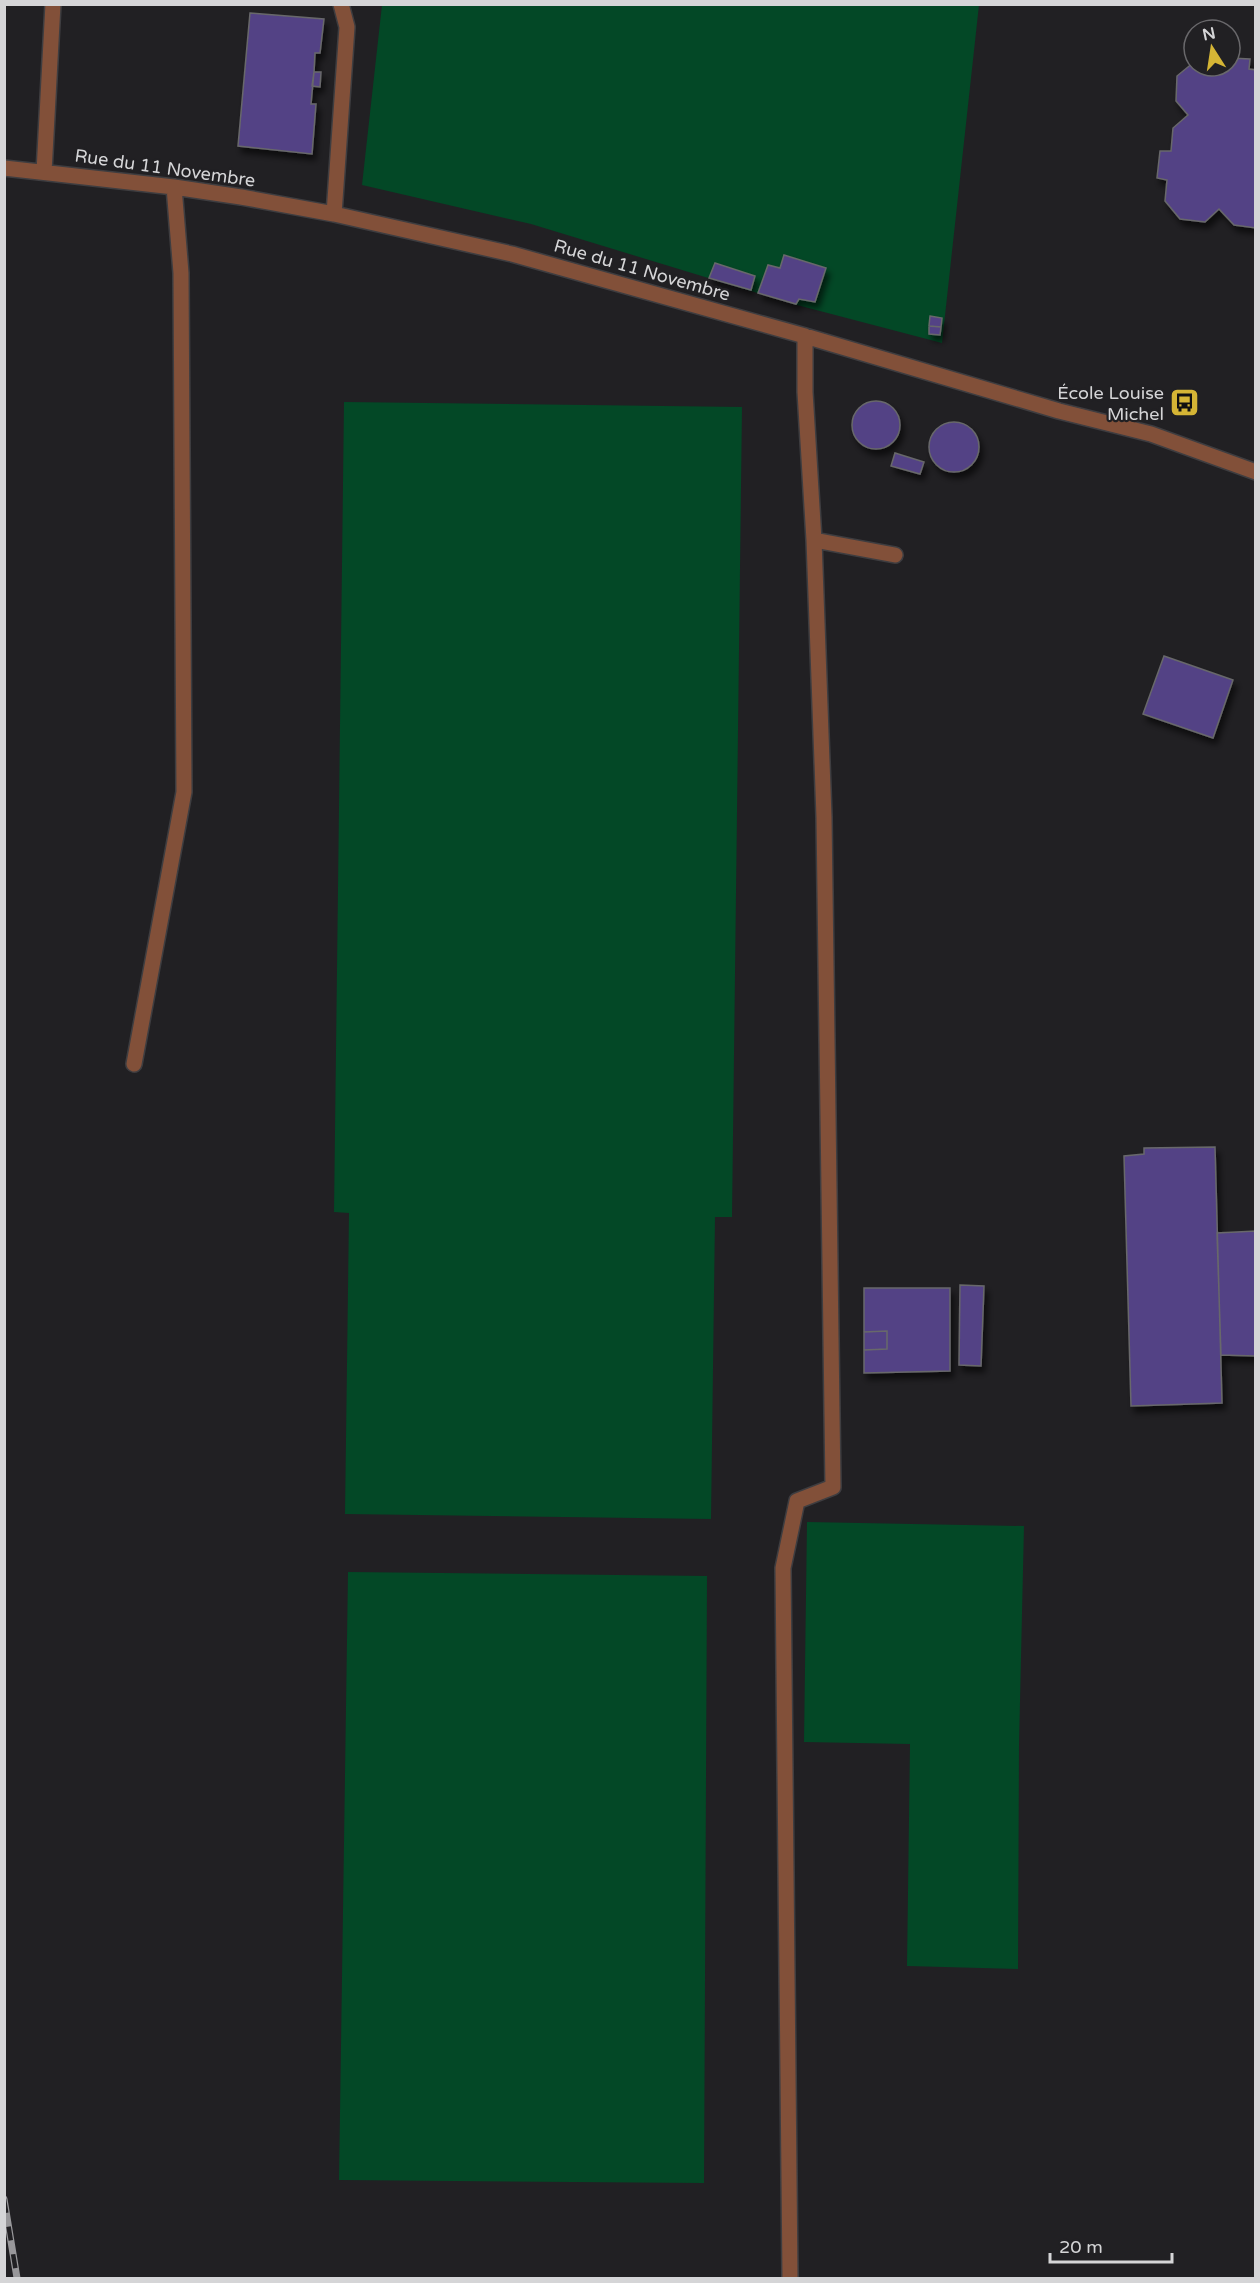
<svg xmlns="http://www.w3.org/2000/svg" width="1260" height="2283" viewBox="0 0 1260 2283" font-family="'Varela Round',sans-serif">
  <defs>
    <filter id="shadow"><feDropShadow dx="3.5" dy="6" stdDeviation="3" flood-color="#0009"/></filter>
  </defs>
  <rect width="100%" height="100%" fill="#212023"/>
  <path fill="#034826" d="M382,5H979L942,343L797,305L531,224L362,185Z
    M344,402L742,407L732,1217H715L711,1519L345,1514L349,1213L334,1212Z
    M807,1522L1024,1526L1019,1745L1018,1969L907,1966L910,1744L804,1742Z
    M348,1572L707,1576L704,2183L339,2180Z"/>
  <path fill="#534285" stroke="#68686b" stroke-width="1.5" filter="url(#shadow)" d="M250,13L324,19L320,53H315L314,72L311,104H316L312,154L238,146Z
    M1230,58L1250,59L1249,69L1256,70V228L1234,225L1219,209L1205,222L1180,219L1165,201L1167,180L1157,178L1160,151H1171L1173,128L1188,115L1176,101L1177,76L1194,62V66H1230Z
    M314,72H321L320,87L312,86Z
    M784,255L826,268L815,302L799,299L796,304L758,293L768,265L780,268Z
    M715,263L755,276L751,290L709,278Z
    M930,316L942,318L941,327L929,326Z
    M929,326L941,327L940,335L929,334Z
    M852 425a24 24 0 1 1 48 0a24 24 0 1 1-48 0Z
    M929 447a25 25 0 1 1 50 0a25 25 0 1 1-50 0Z
    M895,453L924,462L920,474L891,466Z
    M1164,656L1233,680L1213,738L1143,714Z
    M1215,1147L1222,1403L1131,1406L1124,1156L1144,1154V1148Z
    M1256,1231V1356L1221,1355L1217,1233Z
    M960,1285L984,1286L981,1366L959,1365Z
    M864,1288H950V1371L864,1373V1350L887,1349V1331L864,1332Z
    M887,1331V1349L864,1350V1332Z"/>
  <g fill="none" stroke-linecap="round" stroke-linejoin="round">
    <defs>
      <path id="minor" d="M4,168L174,187L241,197L334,214L512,254L805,336L1059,411L1151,434L1256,472
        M44,172L53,4
        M334,214L347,27L341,4
        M805,336V392L814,540L895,555
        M134,1064L184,792L181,273L174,187
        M790,2278L783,1568L797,1501L833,1487L824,817L814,540"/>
    </defs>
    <use href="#minor" stroke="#3e3d40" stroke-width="18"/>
    <use href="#minor" stroke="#825039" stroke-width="15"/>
    <defs>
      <path id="rail" d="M4,2199L17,2278"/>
    </defs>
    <use href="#rail" stroke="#98979a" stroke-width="7"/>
    <use href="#rail" stroke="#212023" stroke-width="4.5" stroke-dasharray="14" stroke-linecap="butt"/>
  </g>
  <defs>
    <symbol id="bus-square" viewBox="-11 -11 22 22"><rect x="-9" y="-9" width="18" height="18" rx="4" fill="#d5b535" stroke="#212023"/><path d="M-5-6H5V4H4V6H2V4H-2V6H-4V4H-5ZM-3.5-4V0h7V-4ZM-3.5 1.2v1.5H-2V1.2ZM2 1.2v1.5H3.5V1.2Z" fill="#111"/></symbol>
  </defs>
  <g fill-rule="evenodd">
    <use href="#bus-square" x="1168" y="386" width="33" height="33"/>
  </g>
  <g text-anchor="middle" stroke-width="4.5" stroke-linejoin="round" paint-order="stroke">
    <g font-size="18" fill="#d5d5d7" stroke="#212023">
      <text transform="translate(165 168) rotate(8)" y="6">Rue du 11 Novembre</text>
      <text transform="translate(642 270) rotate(16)" y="6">Rue du 11 Novembre</text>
    </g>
    <g font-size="18" fill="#d5d5d7" stroke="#212023" text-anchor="end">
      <text x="1164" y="399">École Louise<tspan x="1164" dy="21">Michel</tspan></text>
    </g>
  </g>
  <rect width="1260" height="2283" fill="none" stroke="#d5d5d7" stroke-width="12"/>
  <g transform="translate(1212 48) rotate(348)"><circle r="28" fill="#212023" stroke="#69686b" stroke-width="1.5"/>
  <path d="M0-4.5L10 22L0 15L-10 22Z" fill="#d5b535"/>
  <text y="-9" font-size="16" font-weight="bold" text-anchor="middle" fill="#d5d5d7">N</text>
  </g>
  <path d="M1050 2253v9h122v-9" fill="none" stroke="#d5d5d7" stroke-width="3"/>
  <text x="1059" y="2253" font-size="18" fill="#d5d5d7" stroke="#212023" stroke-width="4.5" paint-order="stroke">20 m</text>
</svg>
